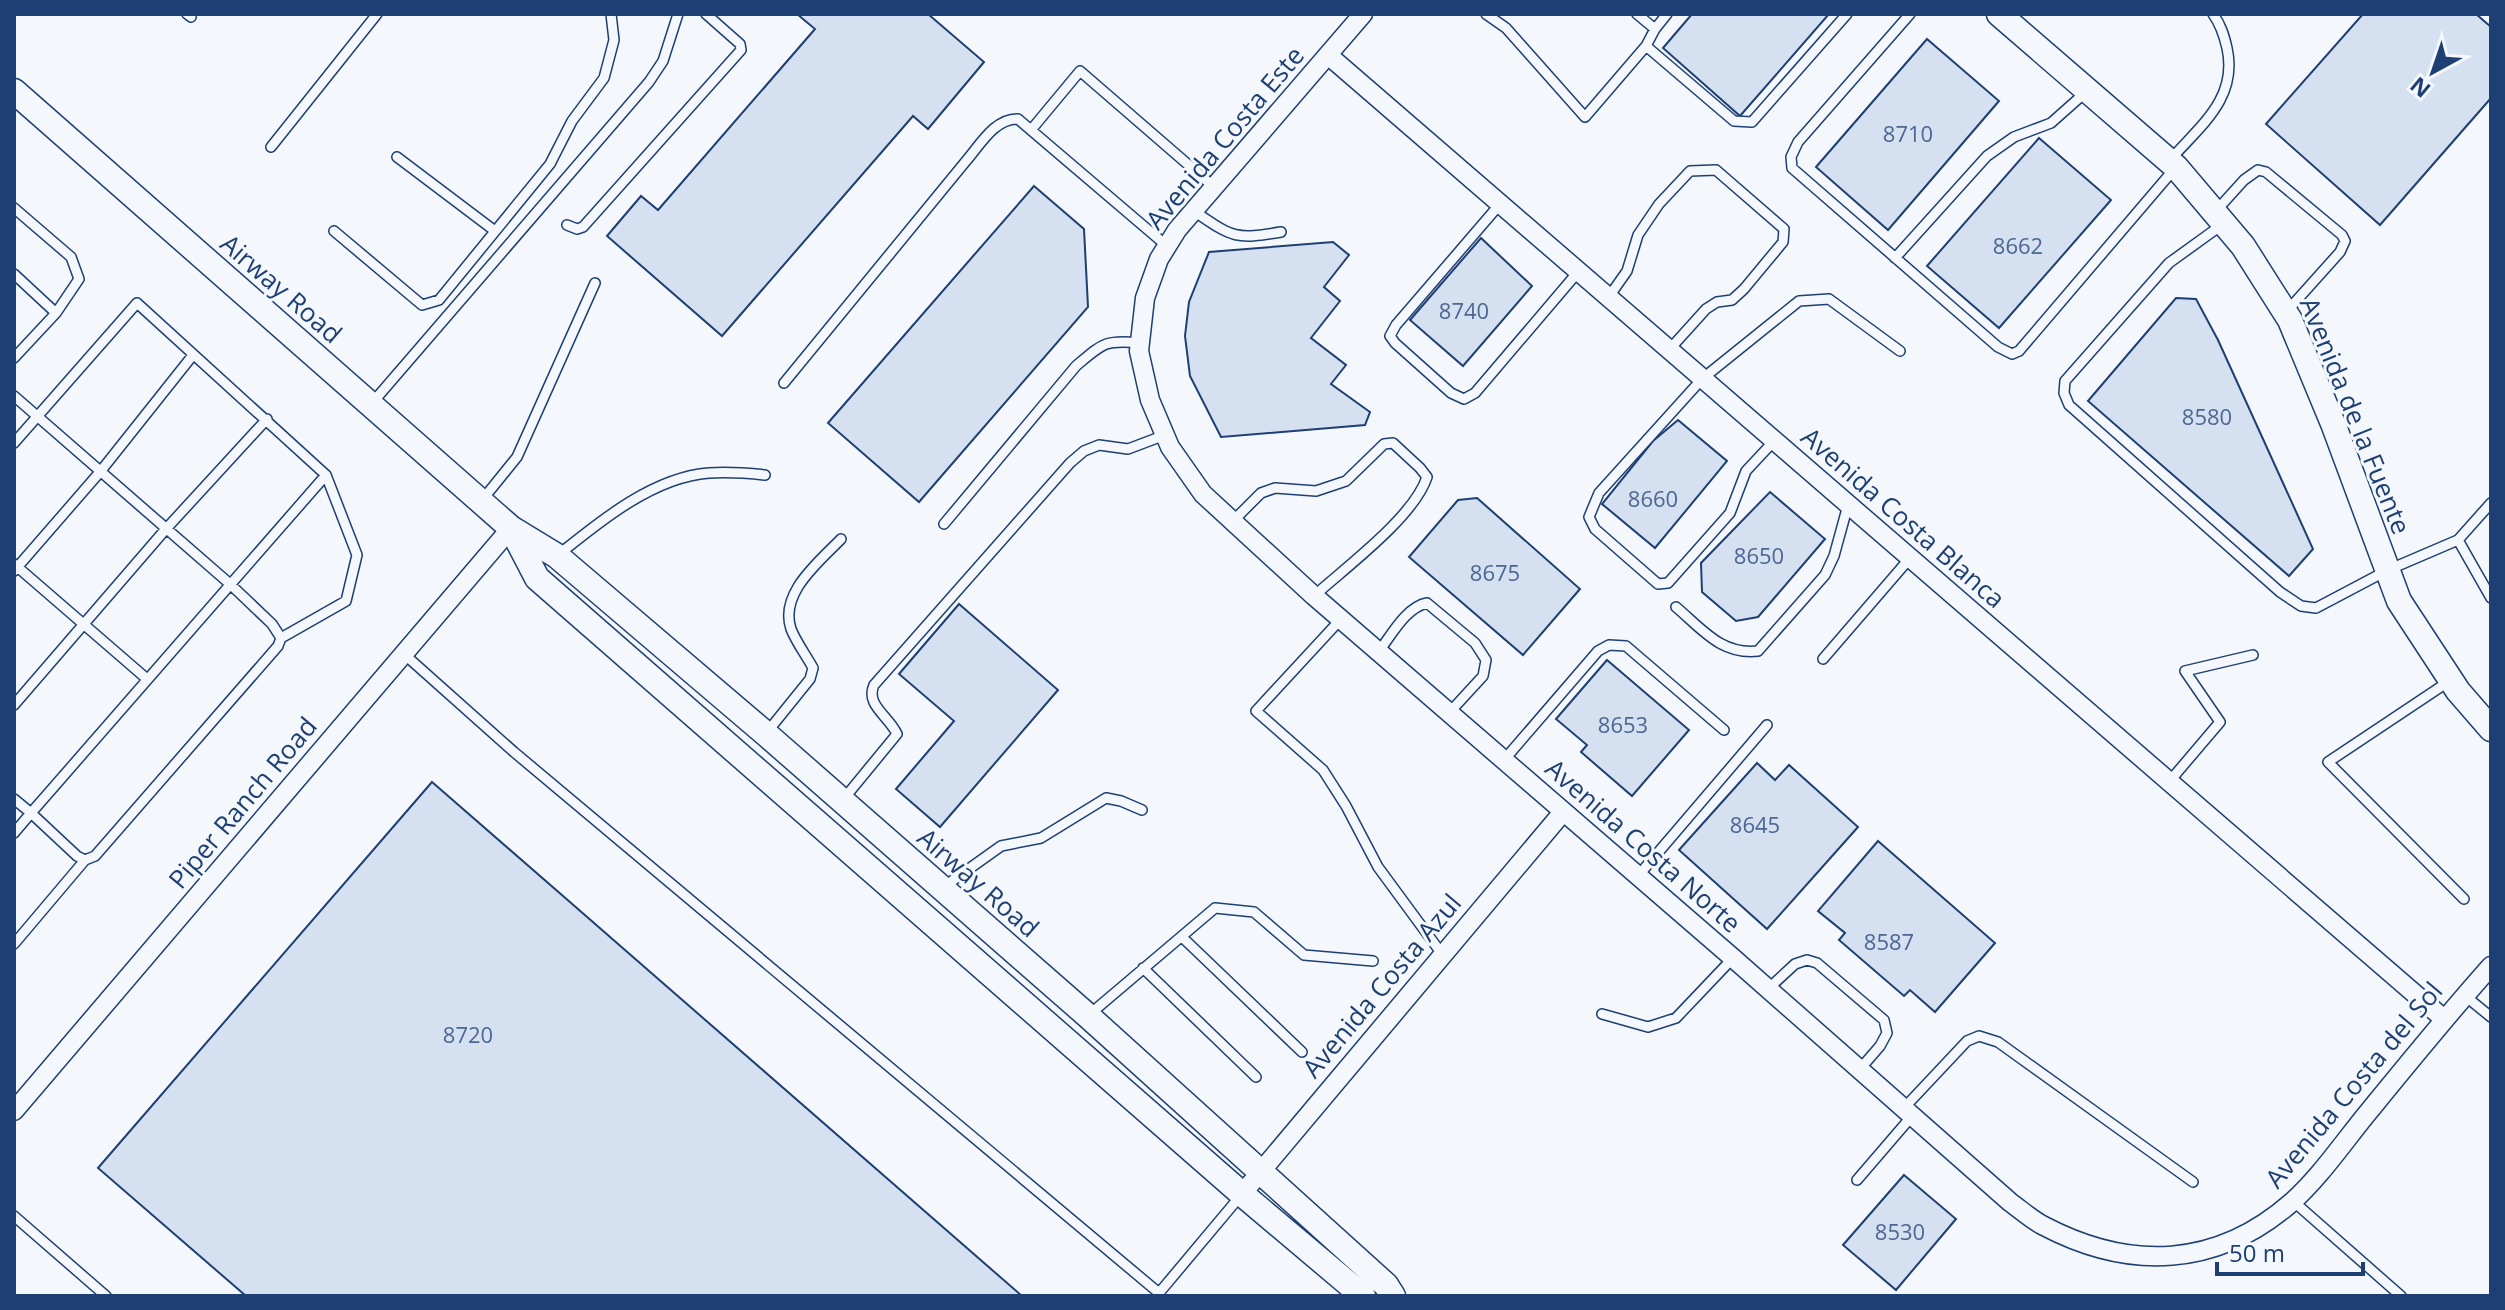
<svg xmlns="http://www.w3.org/2000/svg" width="2505" height="1310" viewBox="0 0 2505 1310" font-family="'Open Sans',sans-serif">
  <rect width="100%" height="100%" fill="#f4f7fb"/>
  <path fill="#d5e0f0" stroke="#1d3f73" stroke-width="2" d="M797,14H928L984,62L928,129L913,116L722,336L607,236L641,196L658,210L815,29Z
    M1692,14H1829L1740,116L1663,48Z
    M2363,14H2476L2491,27V98L2380,225L2266,124Z
    M1927,39L1999,101L1888,230L1816,167Z
    M2039,138L2111,200L1999,328L1927,266Z
    M1034,186L1084,229L1088,307L919,502L828,423Z
    M1481,238L1532,286L1463,366L1410,320Z
    M1333,242L1349,255L1324,287L1340,301L1311,338L1346,365L1331,384L1370,412L1365,425L1221,437L1190,376L1185,336L1189,302L1209,252Z
    M2176,298L2196,299L2218,340L2313,549L2289,576L2088,401Z
    M1678,420L1727,461L1655,548L1602,504L1653,441Z
    M1770,492L1825,539L1758,617L1736,621L1702,592L1701,563Z
    M1477,498L1580,589L1523,655L1409,557L1458,500Z
    M959,604L1058,690L940,827L896,789L954,721L899,674Z
    M1607,660L1689,730L1632,796L1581,752L1587,745L1556,719Z
    M1757,763L1775,780L1789,765L1858,827L1767,929L1679,850Z
    M432,782L555,889L1022,1296H246L98,1168Z
    M1878,841L1995,943L1935,1012L1910,990L1904,996L1839,940L1845,933L1818,911Z
    M1904,1175L1956,1219L1896,1290L1843,1245Z"/>
  <g fill="none" stroke-linecap="round" stroke-linejoin="round">
    <defs>
      <path id="lane" d="M187,14L191,17
        M1486,14L1506,28L1585,117L1646,46
        M1637,14L1655,29L1667,14
        M1910,14L1798,142L1791,157L1792,168L1998,347L2012,354L2019,351L2176,167
        M1655,29L1646,46L1734,121L1752,122L1847,14
        M1031,130L1080,71L1214,187
        M271,147L377,14
        M397,157L495,231
        M2171,159C2201,125 2238,98 2227,48C2224,35 2221,25 2213,14
        M1500,204L1396,325L1390,336L1395,343L1451,393L1464,399L1475,393L1578,272
        M14,208L71,257L79,279L56,313
        M1194,211C1232,237 1234,240 1281,232
        M2215,212L2244,180L2258,170L2266,172L2342,235L2345,241L2340,252L2288,310
        M2223,224L2169,263L2065,381L2064,393L2069,405L2280,592L2301,606L2316,608L2388,570L2458,540
        M567,225L577,229L583,227L741,50L740,44L706,14
        M334,231L422,305L439,300L550,164L572,121L604,78L614,40L611,14
        M1895,258L1987,156L2014,137L2051,123L2087,91
        M14,274L56,313L14,358
        M1608,298L1627,271L1638,235L1659,204L1690,171L1716,170L1784,229L1783,242L1744,289L1732,300L1717,302L1706,309L1669,350
        M784,383L966,161C980,145 995,118 1018,119L1167,246
        M14,396L230,584L272,624L281,638L278,646L95,856L85,860L77,856L31,813L326,475
        M373,402L649,82L663,61L678,14
        M1774,441L1746,471L1730,513L1668,583L1658,584L1595,529L1589,517L1599,493L1702,379L1799,301L1829,299L1900,351
        M14,443L137,303L326,475L357,555L346,601L281,638
        M483,499L517,457L595,283
        M2491,503L2458,540L2491,598
        M1234,520L1261,493L1275,488L1316,491L1346,481L1384,444L1393,443L1420,468L1427,477C1414,517 1346,567 1314,596
        M944,524L1076,366C1102,344 1105,339 1140,343
        M557,556C599,522 653,477 709,473C727,472 746,473 765,475
        M14,564L147,679
        M14,571L100,472L193,355
        M1676,607C1702,629 1721,655 1758,651L1825,575L1834,556L1848,505
        M1341,619L1256,711L1323,770L1346,806L1378,867L1442,954
        M1379,651C1391,636 1406,607 1427,603L1475,643L1486,660L1483,676L1449,713
        M404,654L514,752L1159,1293L1242,1194
        M1823,659L1910,558
        M2448,682L2328,762L2464,899
        M14,705L165,530L267,419
        M768,731L810,679L813,668C806,655 796,642 791,629C779,593 819,562 841,539
        M1504,760L1598,651L1609,645L1626,646L1724,730
        M2169,782L2220,722L2185,671L2253,655
        M14,799L31,813L14,833
        M842,801L897,734C889,716 865,705 874,685L1070,463L1084,451L1099,445L1128,449L1165,435
        M1638,876L1767,725
        M945,886L1001,846L1041,838L1106,798L1121,801L1142,810
        M1182,937L1302,1052
        M14,944L85,860
        M1143,968L1256,1077
        M1768,989L1795,964L1807,960L1817,963L1884,1020L1887,1033L1880,1046L1860,1069
        M2464,995L2491,1017
        M1090,1014L1215,908L1254,912L1304,955L1373,961
        M1602,1014L1648,1027L1676,1018L1733,958
        M1904,1108L1967,1041L1979,1036L1998,1042L2193,1182
        M1857,1180L1912,1116
        M2293,1201L2401,1296
        M14,1216L106,1296"/>
      <path id="street" d="M1363,14L1177,230L1159,259L1145,298L1139,351L1150,400L1170,447L1203,494L1314,596L1733,958L2010,1202C2021,1210 2032,1220 2044,1226C2130,1271 2217,1268 2292,1202C2321,1176 2345,1140 2370,1110C2410,1061 2449,1013 2491,966
        M1328,55L2444,1019
        M14,1111L511,528
        M1242,1194L1563,812"/>
      <path id="secondary" d="M1999,14L2176,167L2243,246L2290,320L2334,426L2399,601L2458,691L2491,729
        M14,91L511,528L557,556L766,734L1088,1016L1386,1285L1393,1296
        M512,530L537,578L1242,1194L1363,1296"/>
    </defs>
    <use href="#lane" stroke="#1d3f73" stroke-width="12"/>
    <use href="#street" stroke="#1d3f73" stroke-width="21"/>
    <use href="#secondary" stroke="#1d3f73" stroke-width="27"/>
    <use href="#lane" stroke="#f4f7fb" stroke-width="9"/>
    <use href="#street" stroke="#f4f7fb" stroke-width="18"/>
    <use href="#secondary" stroke="#f4f7fb" stroke-width="24"/>
  </g>
  <g text-anchor="middle" stroke-width="6" stroke-linejoin="round" paint-order="stroke">
    <g font-size="22" fill="#4b6792">
      <text x="1908" y="142">8710</text>
      <text x="2018" y="254">8662</text>
      <text x="1464" y="319">8740</text>
      <text x="2207" y="425">8580</text>
      <text x="1653" y="507">8660</text>
      <text x="1759" y="564">8650</text>
      <text x="1495" y="581">8675</text>
      <text x="1623" y="733">8653</text>
      <text x="1755" y="833">8645</text>
      <text x="1889" y="950">8587</text>
      <text x="468" y="1043">8720</text>
      <text x="1900" y="1240">8530</text>
    </g>
    <g font-size="26" fill="#1d3f73" stroke="#f4f7fb">
      <text transform="translate(1225 138) rotate(-50)" y="9">Avenida Costa Este</text>
      <text transform="translate(281 289) rotate(41)" y="9">Airway Road</text>
      <text transform="translate(2355 416) rotate(68)" y="9">Avenida de la Fuente</text>
      <text transform="translate(1903 518) rotate(41)" y="9">Avenida Costa Blanca</text>
      <text transform="translate(243 803) rotate(-50)" y="9">Piper Ranch Road</text>
      <text transform="translate(1643 846) rotate(41)" y="9">Avenida Costa Norte</text>
      <text transform="translate(978 883) rotate(41)" y="9">Airway Road</text>
      <text transform="translate(1382 986) rotate(-50)" y="9">Avenida Costa Azul</text>
      <text transform="translate(2354 1085) rotate(-50)" y="9">Avenida Costa del Sol</text>
    </g>
  </g>
  <rect width="2505" height="1310" fill="none" stroke="#1d3f73" stroke-width="32"/>
  <g transform="translate(2433 72) rotate(220)" stroke="#f4f7fb" stroke-width="6" paint-order="stroke">
  <path d="M0-6L14 30L0 20L-14 30Z" fill="#1d3f73"/>
  <text y="-12" font-size="22" font-weight="bold" text-anchor="middle" fill="#1d3f73">N</text>
  </g>
  <path d="M2217 1262v12h146v-12" fill="none" stroke="#1d3f73" stroke-width="4"/>
  <text x="2229" y="1262" font-size="24" fill="#1d3f73" stroke="#f4f7fb" stroke-width="6" paint-order="stroke">50 m</text>
</svg>
